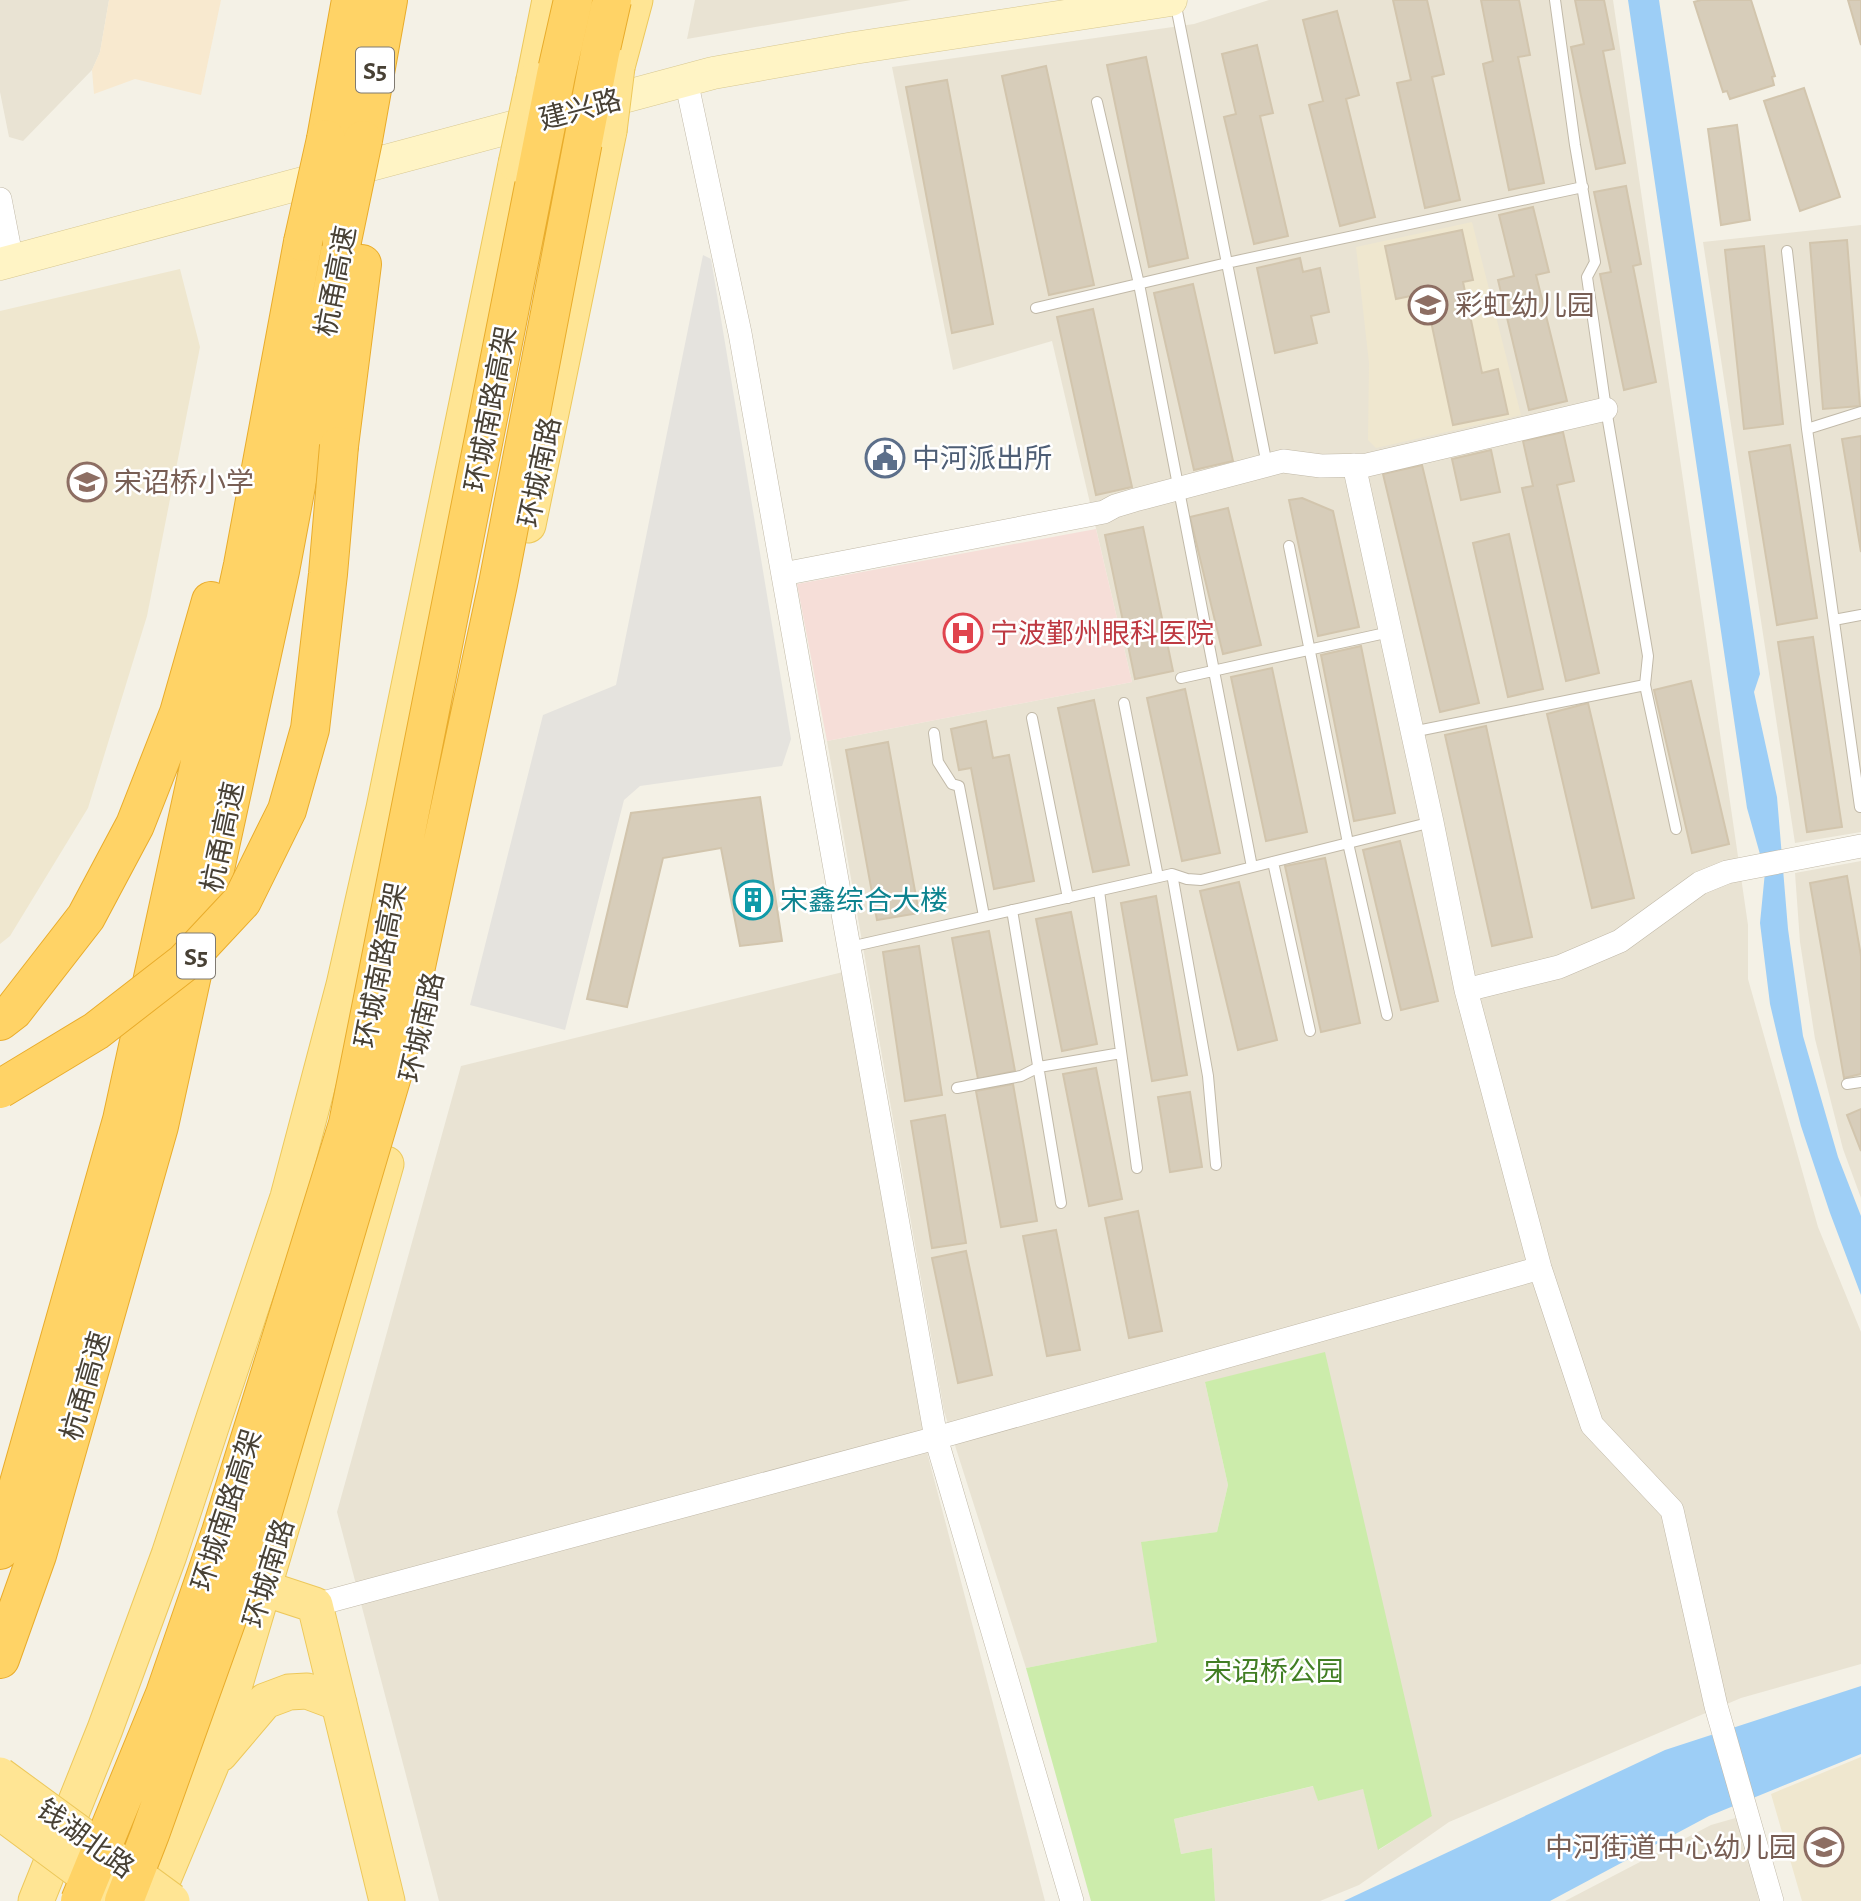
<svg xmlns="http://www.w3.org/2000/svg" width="1861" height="1901" viewBox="0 0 1861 1901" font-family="'Alegreya Sans','Noto Sans SC',sans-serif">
  <rect width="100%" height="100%" fill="#f4f1e6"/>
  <path fill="#e9e3d3" d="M0,0H109L100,52L92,70L23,141L9,137L0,92Z
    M695,0H911L687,39Z
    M1269,0H1613L1748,925V979L1818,1227L1861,1332V1664L1741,1698L1449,1822L1359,1885L1320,1901H1215L1212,1848L1181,1854L1174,1819L1314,1786L1318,1801L1363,1788L1379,1850L1432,1815L1205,1382L1228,1485L1217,1532L1142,1542L1157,1642L1026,1668L944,1411L827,741L1132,682L1052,341L953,370L892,67L1194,24Z
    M1861,225V832L1795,843L1703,242Z
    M1861,861V1198L1843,1149L1815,1039L1800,942L1795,873Z
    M843,972L928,1456L1045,1901H439L337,1512L461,1066Z
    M1739,1817L1759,1901H1565L1711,1825Z"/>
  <path fill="#f8e9cf" d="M109,0H221L201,95L135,79L94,94L92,70L100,52Z"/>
  <path fill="#efe7cf" d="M1472,222L1521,415L1376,448L1368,440L1369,363L1356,247Z
    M180,269L200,347L147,616L88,808L10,936L0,944V311Z
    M1861,1757V1901H1802L1771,1794Z"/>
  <path fill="#f6ded8" d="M1096,529L1132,682L827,741L797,584Z"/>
  <path fill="#ccecab" d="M1325,1352L1432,1816L1378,1850L1363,1789L1318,1801L1313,1786L1174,1819L1181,1854L1212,1848L1215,1901H1091L1026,1668L1157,1642L1141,1542L1217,1532L1228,1485L1205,1382Z"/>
  <path fill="#e5e3de" d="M703,255L711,259L791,739L782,766L640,786L624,800L565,1030L470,1005L543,715L616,685Z"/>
  <path fill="#9dcef6" d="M1628,0H1659L1760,674L1754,692L1777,797L1788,929L1803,1036L1838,1157L1861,1216V1295L1830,1213L1801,1126L1781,1051L1770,1004L1760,923L1765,872L1747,808Z
    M1861,1686V1754L1709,1816L1550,1901H1344L1665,1750Z"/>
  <path fill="#d7cdba" stroke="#d2c5ad" stroke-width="2" d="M1393,0H1427L1444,74L1432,77L1460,200L1425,208L1397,83L1411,80Z
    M1481,0H1519L1530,55L1518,57L1544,183L1509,190L1483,64L1493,61Z
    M1575,0H1604L1614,49L1603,51L1625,163L1596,169L1571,47L1584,44Z
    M1701,0H1751L1775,76L1772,77L1774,85L1730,99L1727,91L1723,92L1694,2Z
    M1848,0H1861V45Z
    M1337,11L1359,95L1346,99L1375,217L1340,226L1309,105L1323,101L1303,20Z
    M1257,45L1273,113L1260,116L1288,236L1254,244L1224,117L1236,114L1222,54Z
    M1146,57L1188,258L1149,267L1107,65Z
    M1046,66L1094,285L1049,295L1002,76Z
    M947,80L993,324L952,333L906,87Z
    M1804,88L1840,197L1800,211L1764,101Z
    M1737,125L1750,220L1721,225L1708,129Z
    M1626,186L1641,264L1633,266L1656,382L1624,390L1600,274L1611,272L1594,192Z
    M1533,207L1549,272L1536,275L1567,401L1529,410L1498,280L1514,276L1499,215Z
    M1462,230L1473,280L1463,282L1482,373L1498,369L1508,414L1453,425L1425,293L1396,299L1385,246Z
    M1847,240L1860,406L1823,409L1810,243Z
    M1764,246L1783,424L1744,429L1725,250Z
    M1300,258L1303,272L1320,268L1329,312L1311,316L1317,343L1275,353L1257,268Z
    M1193,284L1233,461L1194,470L1154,293Z
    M1093,309L1132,487L1096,495L1057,317Z
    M1563,432L1574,481L1557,485L1599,673L1566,681L1522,488L1533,486L1523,441Z
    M1861,436V552L1842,439Z
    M1790,445L1817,618L1777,625L1749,452Z
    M1491,450L1500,492L1461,500L1452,459Z
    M1422,465L1479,703L1440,712L1383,474Z
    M1302,498L1333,511L1359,627L1318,636L1289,500Z
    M1228,508L1261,645L1223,654L1190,517Z
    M1143,527L1173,671L1135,679L1105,535Z
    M1509,534L1543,689L1508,697L1473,543Z
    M1813,637L1842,827L1807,832L1778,642Z
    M1361,646L1395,813L1354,821L1321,655Z
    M1272,668L1307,832L1266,841L1231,677Z
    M1691,681L1729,844L1692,853L1654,690Z
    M1185,689L1220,853L1182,861L1147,698Z
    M1094,700L1129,865L1093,872L1058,708Z
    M1588,703L1634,898L1592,908L1547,714Z
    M986,721L993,758L1009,755L1034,881L994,889L971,768L959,770L951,729Z
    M1486,726L1532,937L1492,946L1445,735Z
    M888,742L919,913L877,920L846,750Z
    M760,797L782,941L740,946L721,848L663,858L627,1007L587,999L631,813Z
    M1400,841L1438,1001L1401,1010L1363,850Z
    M1325,858L1360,1023L1321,1032L1285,866Z
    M1847,876L1861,956V1074L1844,1078L1810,883Z
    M1239,882L1277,1040L1238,1050L1200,891Z
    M1156,896L1187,1075L1152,1081L1121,903Z
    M1071,912L1097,1044L1062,1051L1036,919Z
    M989,931L1015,1071L978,1079L952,938Z
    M919,946L942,1095L905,1101L883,952Z
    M1096,1068L1122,1199L1089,1206L1063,1074Z
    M1013,1084L1037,1221L1001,1227L976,1091Z
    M1190,1092L1202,1167L1170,1172L1158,1097Z
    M1861,1109V1151L1847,1115Z
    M945,1115L966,1243L932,1248L911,1121Z
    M1138,1211L1162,1331L1129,1338L1105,1218Z
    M1056,1230L1080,1350L1047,1356L1023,1236Z
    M966,1251L992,1375L958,1383L932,1258Z"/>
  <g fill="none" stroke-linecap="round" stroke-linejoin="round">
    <defs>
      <path id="lane" d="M1555,0L1575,145L1595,262L1587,277L1606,409L1648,656L1645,685L1676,829
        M1175,1L1267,465
        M1097,102L1139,284L1252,867
        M1787,251L1807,429L1860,807
        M1036,308L1227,263L1583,187
        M1807,429L1861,412
        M1289,546L1348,843L1387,1015
        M1834,620L1861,615
        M1181,678L1390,632
        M1124,703L1158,877
        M1032,718L1068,898
        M1412,732L1645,685
        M934,733L938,762L952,784L959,786L984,916
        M1273,862L1310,1031
        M1172,874L1208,1076L1216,1165
        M1099,891L1137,1168
        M1012,910L1061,1203
        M850,947L1172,874L1187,879L1201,880L1432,822
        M1847,1084L1861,1082
        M957,1088L1021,1076L1039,1067L1121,1053"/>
      <path id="street" d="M686,80L740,333L936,1438L1072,1901
        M0,199L12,261
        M1354,465L1432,822L1466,990L1540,1268L1592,1425L1672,1510L1716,1706L1772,1901
        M783,574L1104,512L1115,506L1135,500L1283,461L1321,466L1367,465L1606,409
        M1466,990L1559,967L1620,941L1700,883L1727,872L1861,846
        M315,1605L936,1438L1540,1268"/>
      <path id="secondary" d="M590,106L713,73L854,48L1171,0
        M0,264L546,118"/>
      <path id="primary" d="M617,67L635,0
        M534,80L550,0
        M528,525L609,131
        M242,1581L315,1605L387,1901
        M220,1754L265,1701L289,1692L307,1691L339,1703
        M36,1901L105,1729L169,1555L214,1418L288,1197L344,985L384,808L516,164
        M154,1901L211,1765L291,1495L386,1164"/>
      <path id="highway" d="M326,139L351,0
        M363,140L388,0
        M339,446L362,264
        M0,1021L13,1011L86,917L135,825L179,713L211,601
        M0,1550L122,1120L243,565L303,242
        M0,1659L37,1555L159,1126L280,571L342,241"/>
    </defs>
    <use href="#lane" stroke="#c1b9a8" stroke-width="12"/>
    <use href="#street" stroke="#c1b9a8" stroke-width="24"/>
    <use href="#secondary" stroke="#d8c892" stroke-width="33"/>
    <use href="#primary" stroke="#edc85b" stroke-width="37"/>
    <use href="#highway" stroke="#e9ac2b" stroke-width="40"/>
    <use href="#lane" stroke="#fff" stroke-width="10"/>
    <use href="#street" stroke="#fff" stroke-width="23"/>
    <use href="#secondary" stroke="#fff4c5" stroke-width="32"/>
    <use href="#primary" stroke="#ffe594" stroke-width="35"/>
    <use href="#highway" stroke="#ffd366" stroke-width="38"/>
    <defs>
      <path id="primary-bridge" d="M609,131L617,67
        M516,164L534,80
        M0,1775L172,1901
        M0,1812L120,1901"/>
      <path id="highway-bridge" d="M342,241L363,140
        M303,242L326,139
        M0,1089L96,1031L185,962L242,901L287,810L310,729L328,574L339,446
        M80,1901L165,1694L221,1532L348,1124L556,75L573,0
        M124,1901L150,1834L252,1549L394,1069L498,584L600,53L612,0"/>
    </defs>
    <use href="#primary-bridge" stroke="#edc85b" stroke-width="37" stroke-linecap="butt"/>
    <use href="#highway-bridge" stroke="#e9ac2b" stroke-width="40" stroke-linecap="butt"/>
    <use href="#primary-bridge" stroke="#ffe594" stroke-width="35"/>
    <use href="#highway-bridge" stroke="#ffd366" stroke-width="38"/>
  </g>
  <defs>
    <symbol id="school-ring" viewBox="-11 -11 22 22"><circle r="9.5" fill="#fff" stroke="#8d6e63" stroke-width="1.5"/><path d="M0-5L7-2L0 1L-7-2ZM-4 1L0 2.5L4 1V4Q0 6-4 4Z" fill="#8d6e63"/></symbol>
    <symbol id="civic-ring" viewBox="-11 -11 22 22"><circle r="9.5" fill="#fff" stroke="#5c6f8a" stroke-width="1.5"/><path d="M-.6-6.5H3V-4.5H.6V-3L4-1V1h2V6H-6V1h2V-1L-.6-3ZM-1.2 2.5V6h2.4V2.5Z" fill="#5c6f8a"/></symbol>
    <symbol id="hospital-ring" viewBox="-11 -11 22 22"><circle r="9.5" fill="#fff" stroke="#e0444e" stroke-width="1.5"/><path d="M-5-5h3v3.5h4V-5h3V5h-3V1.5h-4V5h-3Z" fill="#e0444e"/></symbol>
    <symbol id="building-ring" viewBox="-11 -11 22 22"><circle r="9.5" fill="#fff" stroke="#0f9aa8" stroke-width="1.5"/><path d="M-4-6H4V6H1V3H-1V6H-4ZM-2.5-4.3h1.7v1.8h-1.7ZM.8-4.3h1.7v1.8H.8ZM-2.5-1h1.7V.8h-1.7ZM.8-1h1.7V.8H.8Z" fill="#0f9aa8"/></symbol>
  </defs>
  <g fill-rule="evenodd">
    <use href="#school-ring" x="1406" y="283" width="44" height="44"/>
    <use href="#civic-ring" x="863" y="436" width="44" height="44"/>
    <use href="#school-ring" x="65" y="460" width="44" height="44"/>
    <use href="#hospital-ring" x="941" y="611" width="44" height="44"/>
    <use href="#building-ring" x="731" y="878" width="44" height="44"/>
    <use href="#school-ring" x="1802" y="1825" width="44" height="44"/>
  </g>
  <g text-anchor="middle" stroke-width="5" stroke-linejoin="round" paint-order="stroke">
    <g fill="#fff" stroke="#7f7a72" stroke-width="2">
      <rect x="356" y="47.5" width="38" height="45" rx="5"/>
      <rect x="177" y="933.5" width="38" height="45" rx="5"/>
    </g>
    <g font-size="26" font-weight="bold" fill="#484135">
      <text x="375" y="79">S5</text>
      <text x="196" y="965">S5</text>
    </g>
    <g font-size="28" fill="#484135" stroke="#fff">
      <text transform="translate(580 109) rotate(-15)" y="10">建兴路</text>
      <text transform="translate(335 281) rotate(-79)" y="10">杭甬高速</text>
      <text transform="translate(490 409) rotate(-79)" y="10">环城南路高架</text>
      <text transform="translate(539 472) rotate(-78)" y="10">环城南路</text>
      <text transform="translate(222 837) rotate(-78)" y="10">杭甬高速</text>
      <text transform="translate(380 965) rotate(-79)" y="10">环城南路高架</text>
      <text transform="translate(421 1027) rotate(-77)" y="10">环城南路</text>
      <text transform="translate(85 1386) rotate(-74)" y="10">杭甬高速</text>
      <text transform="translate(226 1510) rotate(-72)" y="10">环城南路高架</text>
      <text transform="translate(268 1573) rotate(-73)" y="10">环城南路</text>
      <text transform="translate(86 1838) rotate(36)" y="10">钱湖北路</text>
    </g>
    <g font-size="28" fill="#785e54" stroke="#fff" text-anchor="start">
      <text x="1455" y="315">彩虹幼儿园</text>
      <text x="114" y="492">宋诏桥小学</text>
      <text x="1797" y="1857" text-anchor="end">中河街道中心幼儿园</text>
    </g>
    <g font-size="28" fill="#4e5e75" stroke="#fff" text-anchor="start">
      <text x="912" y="468">中河派出所</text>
    </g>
    <g font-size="28" fill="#be3a42" stroke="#fff" text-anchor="start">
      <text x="990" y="643">宁波鄞州眼科医院</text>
    </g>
    <g font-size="28" fill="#0d838f" stroke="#fff" text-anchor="start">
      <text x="780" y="910">宋鑫综合大楼</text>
    </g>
    <g font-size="28" fill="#417e23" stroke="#fff">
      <text x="1274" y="1681">宋诏桥公园</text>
    </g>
  </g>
</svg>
